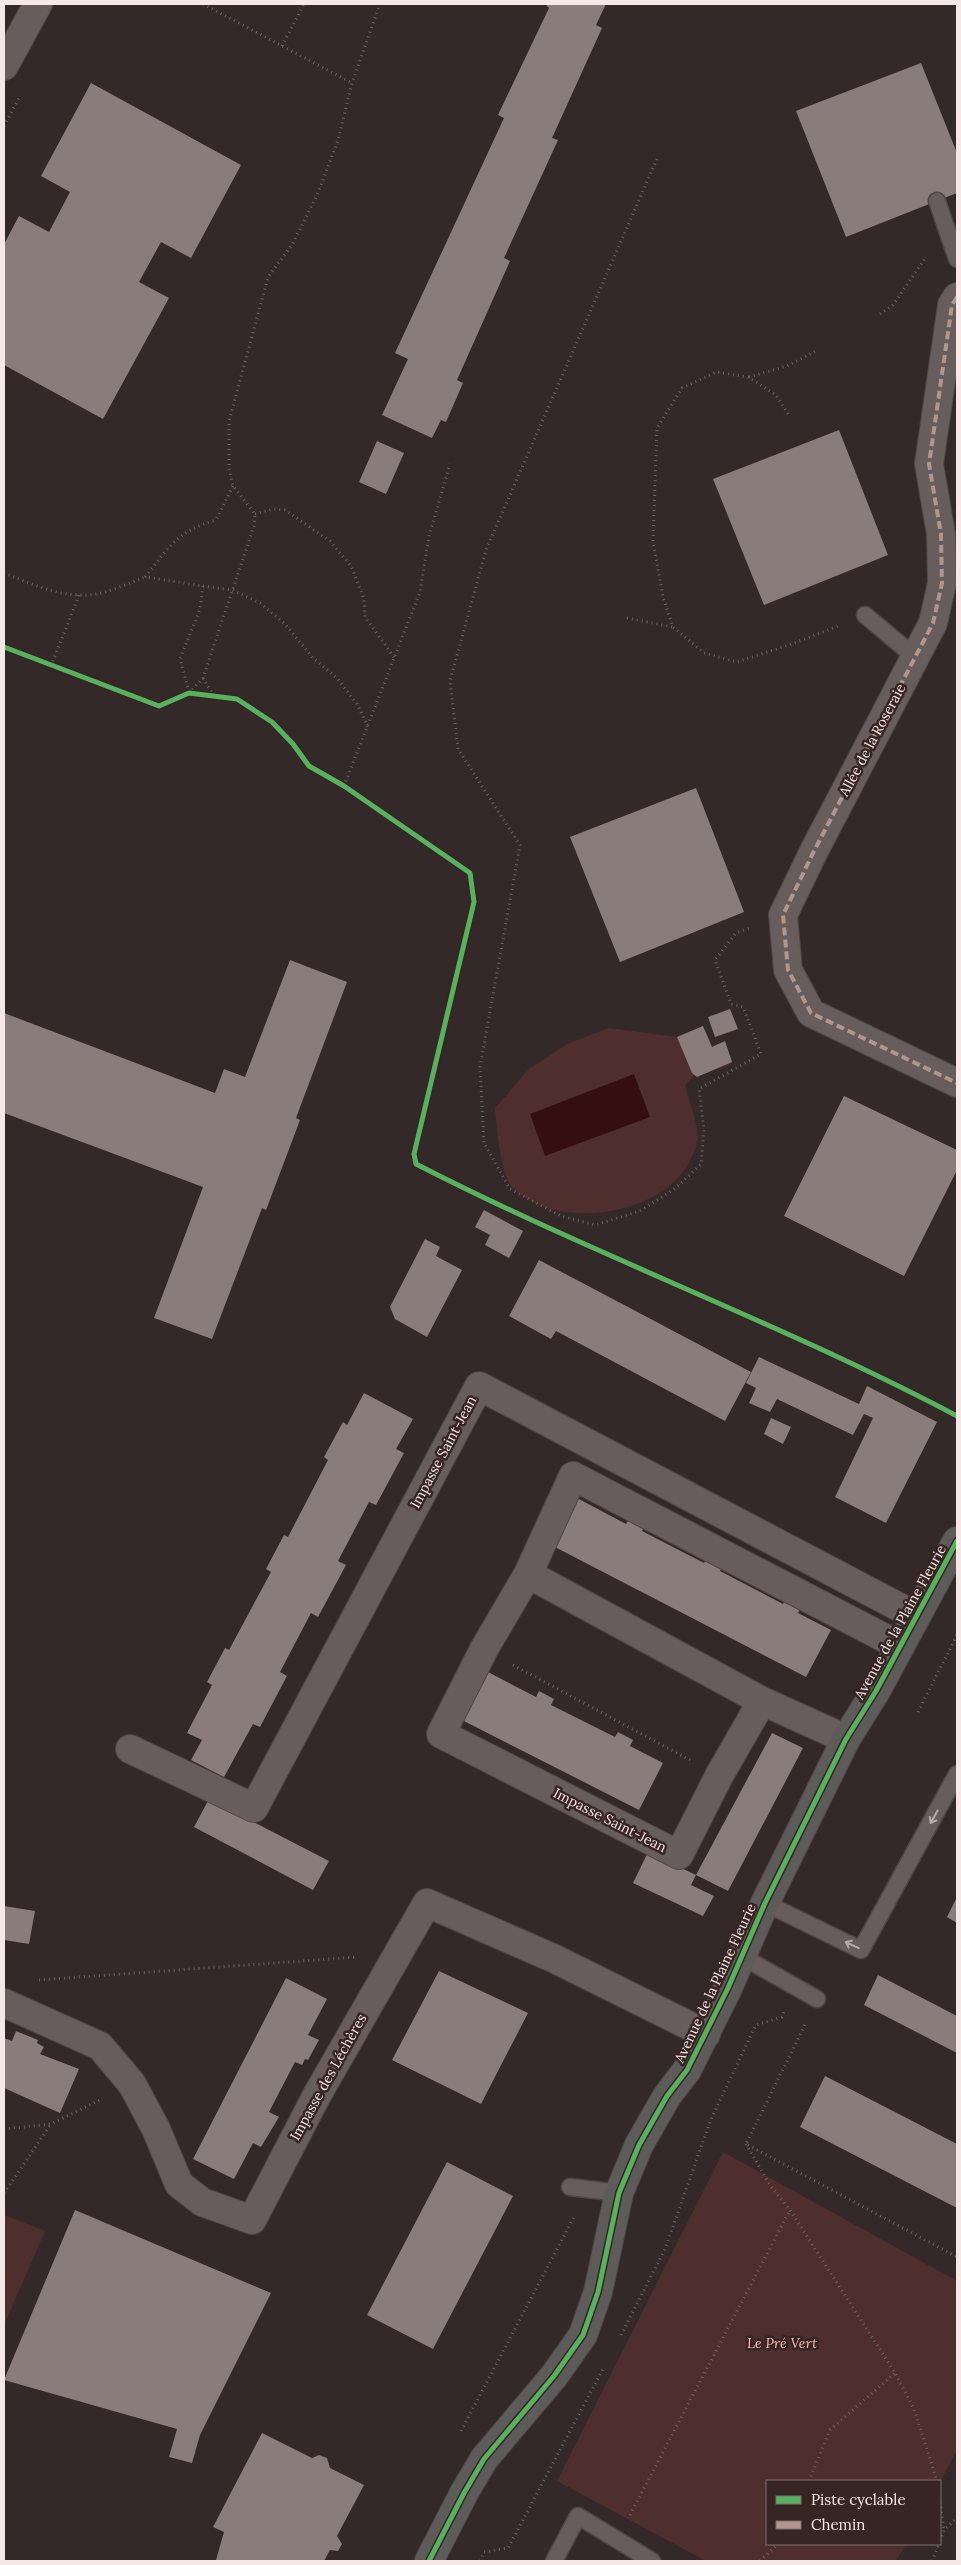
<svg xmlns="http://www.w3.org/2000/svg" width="961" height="2565" viewBox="0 0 961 2565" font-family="Lora,serif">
  <rect width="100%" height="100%" fill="#332928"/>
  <path fill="#4e2f2d" d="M703,1026L712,1046L725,1041L732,1062L729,1065L694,1076L685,1085C689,1101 697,1120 698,1137C698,1143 694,1153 691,1158C667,1216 556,1232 513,1188C500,1175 497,1127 495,1108L529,1069L567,1044L609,1028L677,1037Z
    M723,2152L957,2281V2450L940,2482L767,2481V2544H906L896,2561H706L557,2481Z
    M4,2215L45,2231L4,2325Z"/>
  <path fill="#350f0f" d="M634,1074L650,1117L545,1156L530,1114Z"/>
  <path fill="#8a7c7a" d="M545,4H606L596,25L602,28L552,138L558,140L504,258L510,261L457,380L463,383L446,422L441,420L432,438L382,415L408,359L395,353L504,118L498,115L549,8Z
    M921,63L957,153V193L846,237L796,111Z
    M91,83L241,165L191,258L161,242L139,282L169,298L103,419L4,365V244L19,216L49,232L70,192L41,176Z
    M839,430L888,555L764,605L713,479Z
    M377,441L404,453L386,494L359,482Z
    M696,788L744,912L620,962L570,837Z
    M290,960L347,982L296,1118L300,1120L266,1210L262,1208L212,1339L154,1318L203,1187L4,1113V1013L215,1093L224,1069L245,1077Z
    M730,1009L738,1029L715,1037L708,1017Z
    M703,1026L712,1047L725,1041L732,1062L697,1077L692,1073L677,1037Z
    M844,1096L957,1150V1170L904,1276L784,1216Z
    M484,1210L523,1231L509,1258L485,1245L490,1235L475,1227Z
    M425,1239L440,1247L436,1256L462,1270L427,1337L395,1319L390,1307Z
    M539,1260L751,1372L725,1421L556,1331L551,1339L509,1316Z
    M759,1357L859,1404L867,1386L937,1422L886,1523L835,1497L873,1418L864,1414L853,1435L777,1399L770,1412L749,1403L756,1388L746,1383Z
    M364,1393L413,1419L396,1449L404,1453L376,1505L369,1502L338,1561L346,1565L318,1617L311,1613L280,1672L287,1676L260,1727L253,1724L224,1777L191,1760L202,1740L187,1733L212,1685L207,1682L225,1648L229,1650L271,1572L266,1569L284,1535L288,1537L328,1460L324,1457L343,1422L347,1425Z
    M771,1418L791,1427L783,1444L764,1434Z
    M577,1498L626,1524L630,1517L645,1525L642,1531L704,1563L707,1558L722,1565L720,1571L783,1604L786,1598L802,1606L798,1613L831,1630L806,1677L551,1545Z
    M488,1672L536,1697L539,1691L554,1699L551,1705L615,1737L618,1732L633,1740L630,1746L663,1763L639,1810L462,1720Z
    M772,1733L803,1748L728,1891L696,1875Z
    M209,1799L329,1861L313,1890L194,1827Z
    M648,1852L696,1875L691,1885L714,1896L703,1916L633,1883Z
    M957,1897V1923L947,1917Z
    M4,1906L35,1911L29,1944L4,1940Z
    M439,1971L528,2013L481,2104L392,2060Z
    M878,1975L957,2016V2053L864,2005Z
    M286,1978L327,1999L308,2035L319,2040L308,2060L305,2059L302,2065L295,2062L269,2112L279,2117L261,2147L253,2143L234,2179L193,2159Z
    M16,2031L38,2040L37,2043L44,2047L40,2054L79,2069L60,2113L4,2088V2038L12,2041Z
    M825,2076L957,2144V2208L800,2127Z
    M447,2162L513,2196L433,2349L367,2315Z
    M75,2210L271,2293L200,2435L192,2463L169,2457L177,2429L4,2380Z
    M262,2433L312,2458L319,2455L327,2458L330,2468L364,2485L337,2536L342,2544L338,2551L330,2550L324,2561L216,2560L224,2532L213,2527Z"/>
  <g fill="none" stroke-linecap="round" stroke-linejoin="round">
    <defs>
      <path id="lane" d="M937,201L957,259
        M865,615L915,657
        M765,1903L861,1950L957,1774
        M741,1956L817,1999
        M570,2187L619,2193
        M554,2561L578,2516L652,2561"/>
      <path id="street" d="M4,66L38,4
        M957,297L952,305L929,464L941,534L942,583L933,623L814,851L783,915L788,970L811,1013L957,1083
        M528,1574L484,1649L441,1734L679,1855L719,1776L762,1701
        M846,1739L762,1701L528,1574L573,1476L900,1646
        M130,1749L254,1808L479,1386L916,1616
        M4,2003L100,2046L132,2084L156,2129L179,2184L202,2202L252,2220L317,2095L427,1903L555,1959L706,2034"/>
      <path id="secondary" d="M429,2561L464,2493L484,2459L554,2376L583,2335L598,2292L619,2193L639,2145L667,2096L687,2070L728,1988L765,1903L846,1739L876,1691L957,1541"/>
    </defs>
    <use href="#lane" stroke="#4e4645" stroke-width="19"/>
    <use href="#street" stroke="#4e4645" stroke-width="30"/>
    <use href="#secondary" stroke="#4e4645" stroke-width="30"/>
    <path stroke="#6c6564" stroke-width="3" stroke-dasharray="1 4" stroke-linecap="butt" d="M203,4L352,83
      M282,46L304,4
      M4,126L20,96
      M657,159L486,550L450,681L458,749L520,845L480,1067L484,1143L510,1189L561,1216L595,1225L640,1211L676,1188L701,1164L704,1131L699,1089L761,1054L743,1007L731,1004L715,960L736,933L750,928
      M880,314L893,305L926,257
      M749,377L787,366L818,350
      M788,414L776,395L748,377L716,372L682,388L657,428L653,541L663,597L673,627L704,653L737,662L789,645L841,625
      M255,514L273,509L285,510L330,541L351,566L364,599L365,617L394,657
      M4,573C27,582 53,594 78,595C101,597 124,585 145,577
      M203,586L232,590L260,603L285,624L313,658L337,678L357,704L368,727
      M627,618L673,627
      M51,666L79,595
      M203,678L214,696
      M189,692L180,659L200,609L203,586L145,577C170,546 176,532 216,520L233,486
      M189,693L203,678L254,526L255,514L233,486L229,468V421L268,277L292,245L318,193L338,140L352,83L380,4
      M344,786L420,592L429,536L450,464
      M513,1665L690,1760
      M918,1712L957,1635
      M39,1980L357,1957
      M805,2025L746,2144L957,2257
      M4,2129L51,2124L100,2100
      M746,2144L770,2185L790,2210L895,2373L914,2409L937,2481
      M4,2193L51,2124
      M621,2335L665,2249L711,2119L756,2025L782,2017L784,2012
      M461,2431L575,2215
      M809,2481L830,2430L895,2373
      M940,2502L944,2530
      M630,2515L790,2210
      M940,2541L944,2530L957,2518
      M480,2561L484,2552L508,2548L604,2367
      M760,2561L778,2544
      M932,2561L939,2544"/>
    <use href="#lane" stroke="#665d5c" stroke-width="16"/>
    <use href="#street" stroke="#665d5c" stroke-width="28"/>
    <use href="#secondary" stroke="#5e5c5b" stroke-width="28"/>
    <path stroke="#b2968c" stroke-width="4" stroke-dasharray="8 4" stroke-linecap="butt" d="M957,297L952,305L929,464L941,534L942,583L933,623L814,851L783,915L788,970L811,1013L957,1083"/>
    <defs>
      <path id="cycleway" d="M4,647L159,706L189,693L237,699L272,722L293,744L309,766L344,786L470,873L474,902L414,1154L416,1164C593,1255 781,1323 957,1416
        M429,2561L464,2493L484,2459L554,2376L583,2335L598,2292L619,2193L639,2145L667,2096L687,2070L728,1988L765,1903L846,1739L876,1691L957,1541"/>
    </defs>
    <use href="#cycleway" stroke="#372524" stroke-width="8"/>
    <use href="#cycleway" stroke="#56b35d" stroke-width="5"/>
  </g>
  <defs><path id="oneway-shaft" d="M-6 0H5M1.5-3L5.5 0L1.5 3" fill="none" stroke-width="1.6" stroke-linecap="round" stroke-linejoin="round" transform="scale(1.25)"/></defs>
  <g stroke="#b5a9a8">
    <use href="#oneway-shaft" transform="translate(934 1817) rotate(119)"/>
    <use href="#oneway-shaft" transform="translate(852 1945) rotate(-155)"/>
  </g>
  <g text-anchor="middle" stroke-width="5" stroke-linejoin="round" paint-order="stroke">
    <g font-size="14" fill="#f5e8e7" stroke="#372524">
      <text transform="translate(872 740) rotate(-62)" y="5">Allée de la Roseraie</text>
      <text transform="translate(443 1452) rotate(-62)" y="5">Impasse Saint-Jean</text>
      <text transform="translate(900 1622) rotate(-61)" y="5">Avenue de la Plaine Fleurie</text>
      <text transform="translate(610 1820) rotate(27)" y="5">Impasse Saint-Jean</text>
      <text transform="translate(715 1983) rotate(-65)" y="5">Avenue de la Plaine Fleurie</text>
      <text transform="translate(328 2077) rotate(-61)" y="5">Impasse des Léchères</text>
    </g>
    <g font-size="14" font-style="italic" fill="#fdbbb8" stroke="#372524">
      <text x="782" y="2348">Le Pré Vert</text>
    </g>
  </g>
  <rect width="961" height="2565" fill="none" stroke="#f5e8e7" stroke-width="10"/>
  <rect x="766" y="2480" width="175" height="65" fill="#372524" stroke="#837372"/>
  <rect x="776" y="2496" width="25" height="8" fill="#56b35d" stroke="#837372"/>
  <text x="811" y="2505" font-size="15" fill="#f5e8e7">Piste cyclable</text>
  <rect x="776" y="2521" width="25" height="8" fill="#b2968c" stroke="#837372"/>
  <text x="811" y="2530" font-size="15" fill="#f5e8e7">Chemin</text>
</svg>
